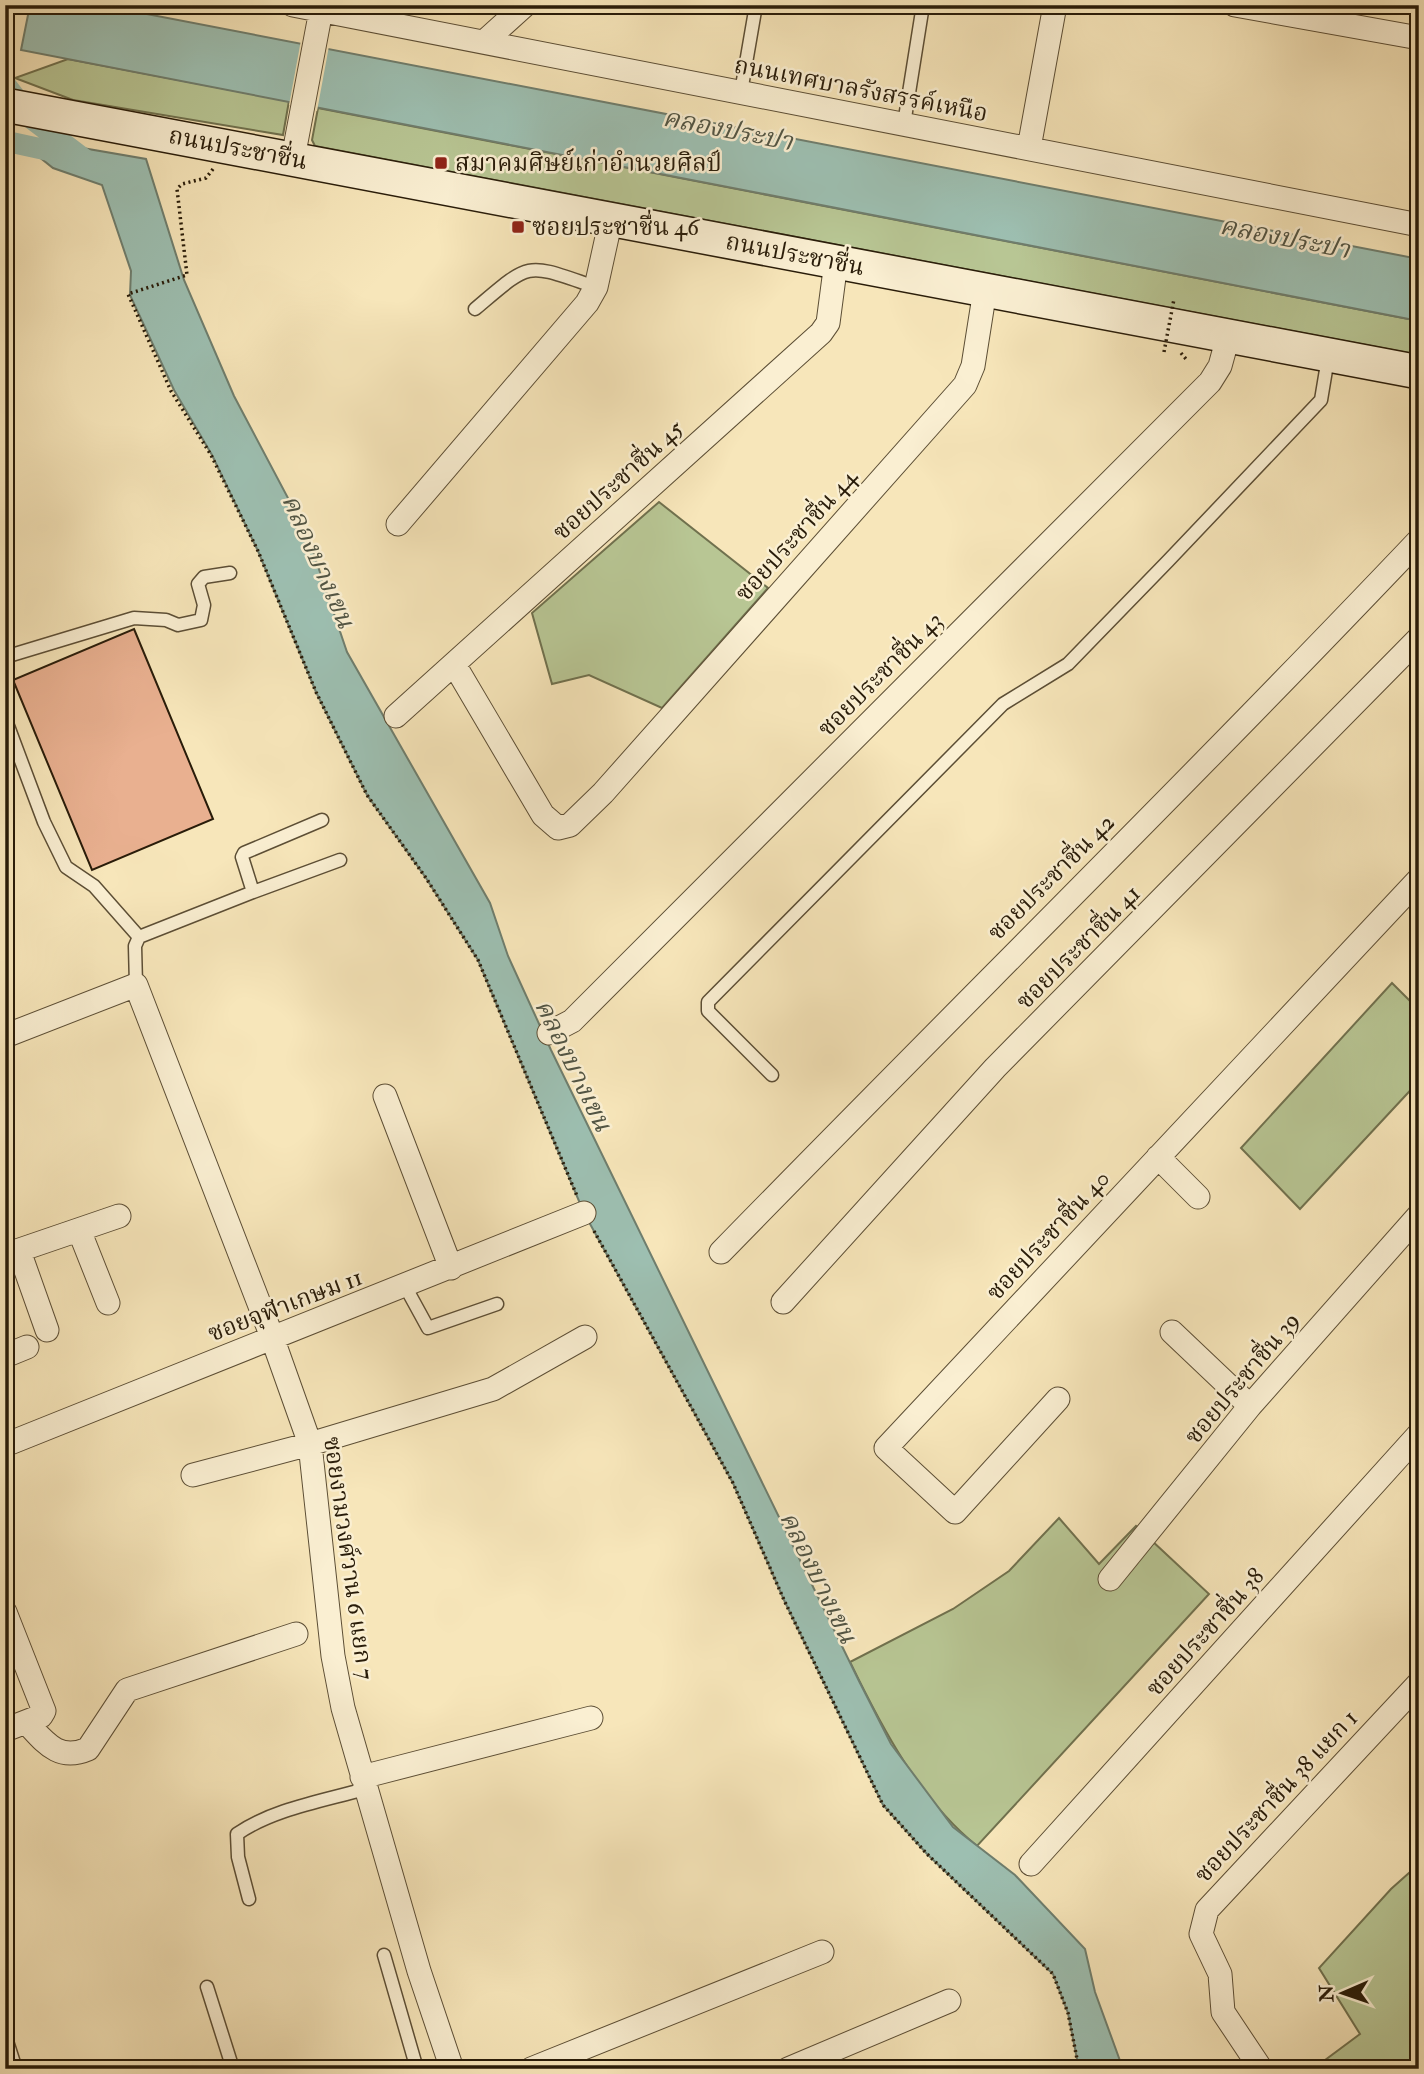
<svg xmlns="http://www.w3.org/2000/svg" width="1424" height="2074" viewBox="0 0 1424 2074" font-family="'IM FELL Double Pica','Noto Serif Thai',serif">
  <rect width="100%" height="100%" fill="#f7e6ba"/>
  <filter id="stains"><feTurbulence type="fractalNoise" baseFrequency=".00286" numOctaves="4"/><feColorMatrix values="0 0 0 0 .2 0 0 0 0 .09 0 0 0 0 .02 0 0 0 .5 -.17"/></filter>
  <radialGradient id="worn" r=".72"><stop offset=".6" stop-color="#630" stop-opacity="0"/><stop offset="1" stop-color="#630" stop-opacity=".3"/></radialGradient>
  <path fill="#b8c694" stroke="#70714e" stroke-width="2" d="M68,59L289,101L283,135L73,100L15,78Z
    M318,108L1419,321V355L315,146L312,140Z
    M659,502L768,588L662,708L589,675L552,684L532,613Z
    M1392,983L1419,1010V1081L1300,1209L1241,1148Z
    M1059,1518L1099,1564L1136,1526L1209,1594L977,1846C919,1799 882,1728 850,1662L953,1609L1009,1571Z
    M1419,1864V2069H1313L1360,2034L1319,1968L1391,1889Z"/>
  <path fill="#9dbfb1" stroke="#6f7e6e" stroke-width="2" d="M30,5H100L1419,259V321L21,50Z
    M13,136L146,159L184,280L234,396L307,534L347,652L490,903L508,956L551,1050L859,1681L891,1744L953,1827L1015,1875L1085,1949L1095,1992L1123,2069H1079L1068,2013L1053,1974L927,1854L883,1805L784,1600L733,1483L584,1213L478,960L426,878L367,795L316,692L258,551L212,455L174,390L130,295L131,271L102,185L53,168Z"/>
  <path fill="#f7e6ba" d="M301,40L329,46L317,111L289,105Z"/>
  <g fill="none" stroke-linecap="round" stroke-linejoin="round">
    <path stroke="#9dbfb1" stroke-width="21" d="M5,84L33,120L87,161
      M5,141L51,151"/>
  </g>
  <path fill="#e9b090" stroke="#291c09" stroke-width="2" d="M134,629L213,819L92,870L13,680Z"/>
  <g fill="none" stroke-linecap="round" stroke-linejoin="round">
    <defs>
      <path id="lane" d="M741,92L756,5
        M904,124L923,5
        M475,309C533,260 524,263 596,287
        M5,657L134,618L166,620L178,625L201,620L204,605L198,584L204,577L230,573
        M5,718L44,822L66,867L94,886L139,937
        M253,892L340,860
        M136,985L135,946L139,937L253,892L242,857L244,853L322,820
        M772,1075L708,1011V1002L1003,704L1068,664L1168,561L1321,400L1328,358
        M405,1286L428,1328L497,1304
        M249,1899L238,1857L237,1834C273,1809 323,1801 365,1789
        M384,1955L417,2069
        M207,1987L233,2069
        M5,2035L16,2069"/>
      <path id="street" d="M293,5L1419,225
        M1235,5L1419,38
        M484,42L525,5
        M1029,148L1055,5
        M293,158L322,5
        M398,524L587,303L596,287L611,219
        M454,664L543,815L558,828L570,825L603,793L965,385L973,366L985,290
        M396,716L821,333L828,323L836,262
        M549,1033L572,1021L1210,382L1220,366L1228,337
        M5,1036L136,985L272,1337L310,1444L333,1656L343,1708L419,1971L452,2069
        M385,1096L451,1268
        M1158,1157L1198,1197
        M79,1230L108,1303
        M19,1251L47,1330
        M721,1252C953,1014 1190,781 1419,540
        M5,1255L119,1216
        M783,1302L995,1068L1419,638
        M1172,1332L1250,1406
        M5,1356L27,1347
        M1058,1399L955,1512L886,1448L1419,879
        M5,1445L584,1213
        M193,1475L310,1444L493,1389L585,1337
        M1110,1579L1250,1406L1419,1215
        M5,1612L44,1711L41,1716L5,1730
        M26,1722C45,1742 58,1762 88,1749L127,1690L296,1634
        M362,1777L591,1718
        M1031,1864L1419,1434
        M531,2069L822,1952
        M788,2069L949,2001
        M1261,2069L1223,2012L1220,1974L1201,1934L1207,1910L1419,1683"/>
      <path id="secondary" d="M5,105L1419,372"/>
    </defs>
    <use href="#lane" stroke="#5c4e35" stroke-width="15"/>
    <use href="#street" stroke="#5c4e35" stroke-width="25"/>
    <use href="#secondary" stroke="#291c09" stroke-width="36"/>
    <path stroke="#291c09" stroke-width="3.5" stroke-dasharray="2 3.5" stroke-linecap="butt" d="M213,169L206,178L182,184L177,189L187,275L128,294L171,391L211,455L258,551L316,692L367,795L426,878L478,960L577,1196
      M1181,353L1186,359
      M594,1231L733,1483L784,1600L883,1805L927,1854L1053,1974L1068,2013L1079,2069"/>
    <use href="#lane" stroke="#faefd2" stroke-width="12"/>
    <use href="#street" stroke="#faefd2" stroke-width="23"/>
    <use href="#secondary" stroke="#faefd2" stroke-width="33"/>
    <path stroke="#291c09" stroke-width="3.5" stroke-dasharray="2 3.5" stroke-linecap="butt" d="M1164,352L1174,299"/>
  </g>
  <g fill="#8f2418" stroke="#faefd2" stroke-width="2.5">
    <rect x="434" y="156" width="14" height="14" rx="3.5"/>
    <rect x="511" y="220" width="14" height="14" rx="3.5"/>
  </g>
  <g text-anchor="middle" stroke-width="5" stroke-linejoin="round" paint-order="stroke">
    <g font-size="24" fill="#291c09" stroke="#faefd2">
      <text transform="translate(861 89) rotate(11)" y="8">ถนนเทศบาลรังสรรค์เหนือ</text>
      <text transform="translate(238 148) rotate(11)" y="8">ถนนประชาชื่น</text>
      <text transform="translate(795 254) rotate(11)" y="8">ถนนประชาชื่น</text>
      <text transform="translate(618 480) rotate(-42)" y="8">ซอยประชาชื่น 45</text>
      <text transform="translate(796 535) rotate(-48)" y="8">ซอยประชาชื่น 44</text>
      <text transform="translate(880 674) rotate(-45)" y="8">ซอยประชาชื่น 43</text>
      <text transform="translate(1051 877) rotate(-45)" y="8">ซอยประชาชื่น 42</text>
      <text transform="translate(1078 947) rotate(-45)" y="8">ซอยประชาชื่น 41</text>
      <text transform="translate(1048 1235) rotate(-47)" y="8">ซอยประชาชื่น 40</text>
      <text transform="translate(285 1305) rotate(-21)" y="8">ซอยจุฬาเกษม 11</text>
      <text transform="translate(1242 1378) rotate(-50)" y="8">ซอยประชาชื่น 39</text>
      <text transform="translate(349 1558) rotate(82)" y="8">ซอยงามวงศ์วาน 6 แยก 7</text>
      <text transform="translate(1205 1632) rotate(-48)" y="8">ซอยประชาชื่น 38</text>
      <text transform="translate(1276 1796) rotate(-47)" y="8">ซอยประชาชื่น 38 แยก 1</text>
    </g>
    <g font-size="24" fill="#291c09" stroke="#faefd2" text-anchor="start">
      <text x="455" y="171">สมาคมศิษย์เก่าอํานวยศิลป์</text>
      <text x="532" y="235">ซอยประชาชื่น 46</text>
    </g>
    <g font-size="26" font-style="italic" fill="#525544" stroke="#faefd2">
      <text transform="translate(728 129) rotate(11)" y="9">คลองประปา</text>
      <text transform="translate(1285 237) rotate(11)" y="9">คลองประปา</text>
      <text transform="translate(319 561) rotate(66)" y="9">คลองบางเขน</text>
      <text transform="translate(574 1065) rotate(64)" y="9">คลองบางเขน</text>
      <text transform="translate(819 1577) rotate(64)" y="9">คลองบางเขน</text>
    </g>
  </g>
  <rect width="1424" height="2074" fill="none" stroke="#f7e6ba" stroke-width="28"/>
  <rect x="7" y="7" width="1410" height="2060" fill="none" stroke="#291c09" stroke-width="3.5"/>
  <rect x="14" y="14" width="1396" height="2046" fill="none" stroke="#291c09" stroke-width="2"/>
  <g transform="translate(1343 1993) rotate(268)" stroke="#faefd2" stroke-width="5" paint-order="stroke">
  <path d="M0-5L12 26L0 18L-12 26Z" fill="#291c09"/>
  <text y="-10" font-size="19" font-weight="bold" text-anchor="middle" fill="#291c09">N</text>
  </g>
  <rect width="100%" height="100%" filter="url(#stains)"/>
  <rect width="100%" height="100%" fill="url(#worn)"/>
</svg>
